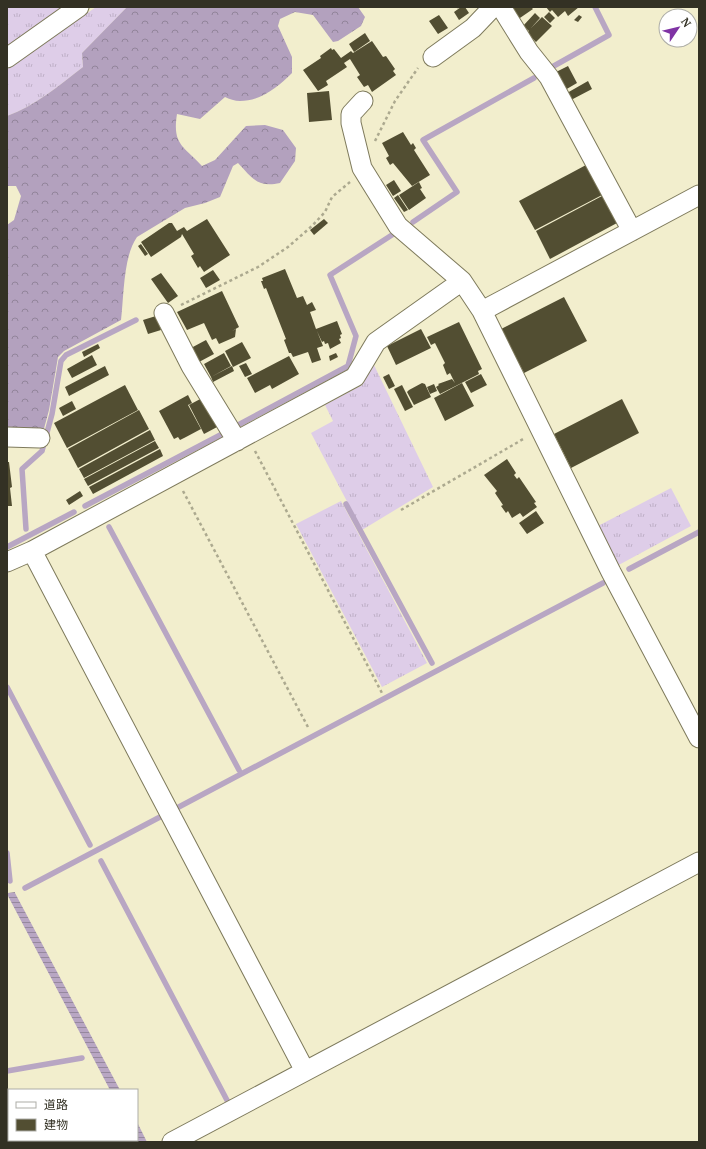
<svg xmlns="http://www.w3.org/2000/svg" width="706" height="1149" viewBox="0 0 706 1149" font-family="'PT Serif','Noto Sans JP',serif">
  <defs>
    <pattern id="grass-tufts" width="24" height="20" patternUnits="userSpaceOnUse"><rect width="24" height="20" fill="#decde8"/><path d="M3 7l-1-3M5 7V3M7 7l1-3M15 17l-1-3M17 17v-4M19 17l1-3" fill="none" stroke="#bfb0c7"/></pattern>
    <pattern id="forest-crowns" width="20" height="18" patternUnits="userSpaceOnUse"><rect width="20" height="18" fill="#b3a1be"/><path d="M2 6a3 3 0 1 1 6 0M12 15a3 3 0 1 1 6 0" fill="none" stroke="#92849a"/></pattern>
    <pattern id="water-rules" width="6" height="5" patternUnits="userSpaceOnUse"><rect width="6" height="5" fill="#b8a6c3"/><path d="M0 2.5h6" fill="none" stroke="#96889e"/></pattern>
  </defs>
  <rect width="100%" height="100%" fill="#f2eecd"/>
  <path fill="url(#grass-tufts)" d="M7,7H69L7,49Z
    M96,7H127L82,53L83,67C60,85 35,106 7,116V69Z
    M374,365L433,487L362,530L311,433L333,421L325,405L362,385Z
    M671,488L691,526L615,567L596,527Z
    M341,501L427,663L382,687L296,524Z"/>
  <path fill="url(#forest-crowns)" d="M127,7H358L365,17L361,26L338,41L333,42L313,15L295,12L280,19L278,26L292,57V73C278,87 261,101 240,101C235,101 229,99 225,97L200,119L177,114C172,145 184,146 202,166L215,160L246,126L265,125L283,130L296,148L295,161L280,183C258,188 252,178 238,163L233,166L220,197L205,203L185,208L137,237C123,257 124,296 121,320L64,351L58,357L49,410L42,436L7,434V225L14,220L21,196L16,186H7V116C35,106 60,85 83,67L82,53Z"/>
  <path fill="url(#water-rules)" d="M15,892V893L120,1090H110L8,896V893Z
    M137,1122L147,1142H138Z"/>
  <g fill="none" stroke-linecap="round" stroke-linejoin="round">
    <path stroke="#b8a6c3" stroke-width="5.5" d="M552,67L609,35L595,7
      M413,222L457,192L423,140L534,78
      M240,424L348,366L356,336L330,275L395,233
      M346,504L432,663
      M85,506L224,433
      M109,527L239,770
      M26,529L22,469L42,451L52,414L61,361L66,355L136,320
      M7,547L74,512
      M629,569L699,532
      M7,687L90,845
      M175,809L603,583
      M7,853L10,881
      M101,861L229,1104
      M25,888L160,817
      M7,1071L82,1058"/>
  </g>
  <path fill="#524e32" d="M461,7H465L469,13L459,20L454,12Z
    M510,7H531L533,9L517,20Z
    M546,7H579L568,16L565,11L558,17L552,10L550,12Z
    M549,12L555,18L550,23L544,17Z
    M535,13L540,18L531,28L542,17L552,26L536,42L527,33L529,31L523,26Z
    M439,15L448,28L438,34L429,21Z
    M579,15L582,17L578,22L574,20Z
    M365,33L370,41L354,52L349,44Z
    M372,41L383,57L386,56L395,69L393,71L396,75L372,92L368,85L364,87L357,77L360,75L350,59L344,63L347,67L326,81L328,85L318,91L303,70L321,58L320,56L331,48L332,50L334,49L341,58L351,51L353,53Z
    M568,66L577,83L565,90L556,72Z
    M588,81L592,89L571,100L567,93Z
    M329,91L332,120L309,122L307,93Z
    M403,132L411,145L413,143L416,148L414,150L430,175L412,186L393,163L390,165L386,158L389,156L382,143Z
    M586,165L602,195L535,230L519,201Z
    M394,180L401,191L393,196L386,185Z
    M419,182L422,188L420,189L426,198L409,210L399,195Z
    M398,195L408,210L404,212L394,198Z
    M602,196L617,223L550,259L536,231Z
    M207,219L230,255L204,272L200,266L198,268L191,256L194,254L182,234L181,237L151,257L141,242L169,223H172L177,231L184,227L187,231Z
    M324,219L328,223L314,235L310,230Z
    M141,244L148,254L145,256L138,246Z
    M285,269L297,298L303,296L307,305L312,302L316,310L310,312L316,329L337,321L342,334L340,335L341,338L339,339L341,343L330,349L328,343L325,344L324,341L322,342L317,331L323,346L317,348L321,360L312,363L308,352L293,357L291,353H289L284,340L286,339L266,288L264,289L261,281H263L262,278Z
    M213,270L220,280L206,288L200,278Z
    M161,273L178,296L168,303L151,279Z
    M222,291L239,327L232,331L236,329L235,337L219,344L214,334L216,338L212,340L204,323L187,330L177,312Z
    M564,297L587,341L524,373L501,329Z
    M156,316L161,330L148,334L143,320Z
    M459,322L482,369L478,371L479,374L440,394L436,387L439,385L438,384L452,379L455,383L450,373L447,375L443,365L445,363L435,343L431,345L427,337Z
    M421,329L431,348L396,365L387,346Z
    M206,340L214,354L199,362L191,348Z
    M242,342L251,358L233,367L225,351Z
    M98,344L100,348L84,357L82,352Z
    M224,353L231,366L211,377L204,364Z
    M336,353L338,357L330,361L329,356Z
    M92,355L97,365L72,378L67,369Z
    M289,356L299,374L272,389L270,385L255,393L247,378Z
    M246,363L252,374L245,377L239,366Z
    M105,366L109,375L69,396L65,387Z
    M232,366L234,371L213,382L211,377Z
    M389,374L395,386L389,389L383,377Z
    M481,374L487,385L471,393L465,382Z
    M422,383L425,384L431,397L414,405L407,392L409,390Z
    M462,383L474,406L445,421L434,398Z
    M434,384L437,391L430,394L427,387Z
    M125,385L138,410L67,448L54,423Z
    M402,385L413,407L405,411L394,389Z
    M188,395L192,403L188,405L201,429L186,437L180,440L178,437L174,439L159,411Z
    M204,397L219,426L204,434L189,405Z
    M622,399L639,433L571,468L554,434Z
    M72,401L76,409L63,416L59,408Z
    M139,410L149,429L78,468L68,449Z
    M150,430L155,440L84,478L79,469Z
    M155,441L159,448L88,486L84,479Z
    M160,449L163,456L93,494L89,487Z
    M507,459L516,473L514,475L517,479L519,477L536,502L534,503L537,507L523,517L520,513L512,518L508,511L506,513L501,506L503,505L495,493L497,491L484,475Z
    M7,462H9L12,487L10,488L12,506H7Z
    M80,491L83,496L69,505L66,500Z
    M536,511L544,523L527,534L519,523Z"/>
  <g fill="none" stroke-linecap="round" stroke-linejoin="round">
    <defs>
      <path id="minor" d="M501,7L529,52L549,77L632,231
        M433,57L473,28L493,7
        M7,58L79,7
        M363,101L351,114V123L362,168L398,226L462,281L482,311L611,572L699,738
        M482,311L699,195
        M164,313L191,366L237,441
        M7,437L40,438
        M32,551L305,1071
        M7,562L32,551L355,377L376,342L462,281
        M172,1142L699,862"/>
    </defs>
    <use href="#minor" stroke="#7e7a5c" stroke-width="21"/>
    <path stroke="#aca98f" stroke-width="2.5" stroke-dasharray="3 3" stroke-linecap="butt" d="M458,7L459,8
      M375,141L395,101L418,68
      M181,305L258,267L288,247L312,226L325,212L332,197L350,182
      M255,451L383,695
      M183,491L309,729
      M401,510L525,438"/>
    <use href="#minor" stroke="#fff" stroke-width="19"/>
  </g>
  <rect width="706" height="1149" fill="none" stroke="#333124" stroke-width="16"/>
  <rect x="8" y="1089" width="130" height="52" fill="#ffffff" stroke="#adada7"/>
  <rect x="16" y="1102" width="20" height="6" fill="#ffffff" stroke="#adada7"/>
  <text x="44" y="1109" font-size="12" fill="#333124">道路</text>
  <rect x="16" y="1119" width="20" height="12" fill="#524e32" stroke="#adada7"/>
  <text x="44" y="1129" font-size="12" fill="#333124">建物</text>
  <g transform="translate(678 28) rotate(55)"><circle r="19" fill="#ffffff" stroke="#adada7"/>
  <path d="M0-3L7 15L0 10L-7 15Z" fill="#7f33a4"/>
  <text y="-6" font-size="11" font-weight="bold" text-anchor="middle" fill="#333124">N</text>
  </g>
</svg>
